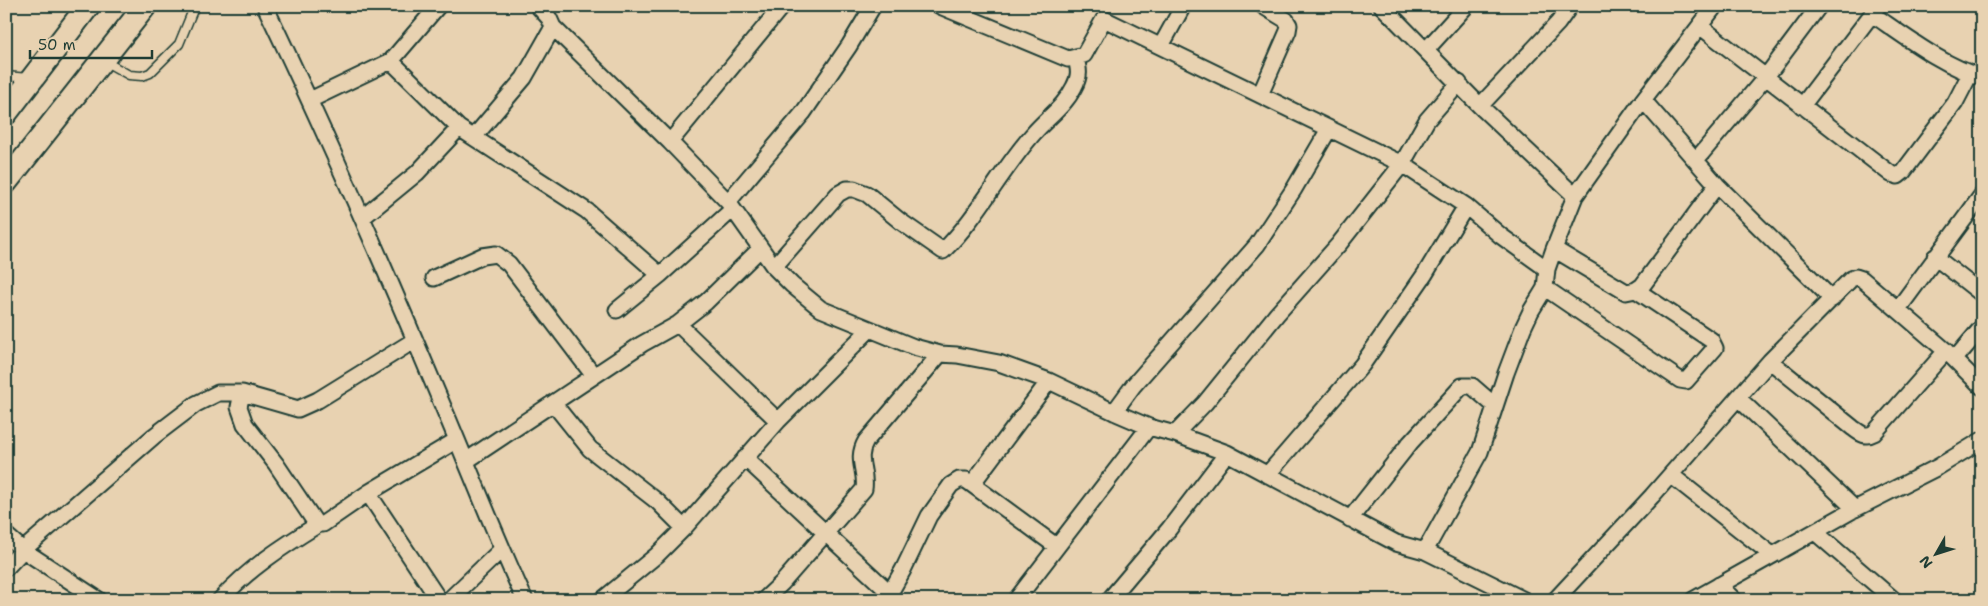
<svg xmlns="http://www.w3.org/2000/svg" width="1988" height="606" viewBox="0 0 1988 606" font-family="'Shantell Sans',sans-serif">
  <rect width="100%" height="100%" fill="#e8d2b1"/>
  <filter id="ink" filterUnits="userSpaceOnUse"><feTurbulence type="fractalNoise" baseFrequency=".02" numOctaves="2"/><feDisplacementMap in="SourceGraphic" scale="10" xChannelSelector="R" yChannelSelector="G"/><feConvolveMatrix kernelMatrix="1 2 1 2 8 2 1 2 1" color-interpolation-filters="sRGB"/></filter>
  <g filter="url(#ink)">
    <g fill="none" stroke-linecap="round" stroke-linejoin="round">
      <defs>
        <path id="service" d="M104,61L129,75L142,76L150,73L179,44L193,10L191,6
          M6,76L28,78"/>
        <path id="minor" d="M265,6C327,135 384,266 439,397C468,465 494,533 525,600
          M538,6L549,18L553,27L670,142L728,202L774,267L792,285L821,309L914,347L940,354L957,355L999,363L1049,381L1114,412L1149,427L1175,434L1227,453L1396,543L1425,551L1524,600
          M940,6L1068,59L1084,55L1104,19L1402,164L1466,206L1501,236L1547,269
          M1382,6L1480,106L1575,196
          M1872,14C1903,35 1946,68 1982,77
          M1701,27L1891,174L1898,176L1903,172L1955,103L1970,74
          M1161,46L1183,6
          M1426,50L1466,6
          M391,61L459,128L587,211L660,275
          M1260,95L1288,31L1289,25L1286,20L1263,6
          M310,100L391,61L438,6
          M1643,100L1717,185L1832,299
          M1480,106L1558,23L1570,6
          M1802,106L1878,6
          M474,137L524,78L553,27
          M670,142L782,6
          M1696,160L1765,78L1819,6
          M728,202L803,113L849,46L873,6
          M362,218L417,173L459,128
          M1554,249L1626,292L1636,290L1642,286L1717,185
          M1935,257L1982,294
          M774,267L838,194L847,189H854L867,194L900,221L943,251C978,217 1001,170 1034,133C1047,118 1065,106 1074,87C1080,76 1079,70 1076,58
          M434,278L482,256L496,254L509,264L594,376
          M1545,288L1680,380L1686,381L1715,348L1711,340L1636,290
          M1898,309L1982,195
          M617,310L660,275L733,209
          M678,324L778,421
          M1955,359L1982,327
          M1770,361L1853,428C1860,433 1865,438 1874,433L1946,351
          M242,393L239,407L245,424L276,464L315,522L319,524
          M1738,398L1855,509
          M553,403L590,449L658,502L684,528
          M1114,412L1133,386L1257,245L1294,189L1329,129
          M1175,434L1205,403L1277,314L1339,244L1402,164L1427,120L1459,83
          M745,458L890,593
          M466,461L642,344L678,324L706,302L760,249
          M1267,475L1362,365L1425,274L1466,206
          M1671,475L1772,555
          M972,484L1049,381
          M368,493L439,600
          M1350,519L1410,443L1462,386H1472L1495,406
          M1815,532L1894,600
          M6,535L23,550L99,600
          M1425,551L1480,452L1506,373L1523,328L1531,311L1545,288L1547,269L1554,249L1575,196L1643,100L1715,6
          M6,568L23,550L154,436L196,404L218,393H242L298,409L318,400L415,340
          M1719,585L1734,600
          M220,600C248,569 283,546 319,524H323L368,493L457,440
          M449,600L501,550
          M602,600L657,555L684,528L778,421L869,330
          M764,600L782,583L864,489C867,470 855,460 866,441L940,354
          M886,600L903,570L929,516L951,485L959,480H966L1056,546
          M1016,600L1149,427
          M1109,600L1169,529L1227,453
          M1555,600L1652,496L1770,361L1851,279L1856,277L1862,279L1946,351L1982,387
          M1693,600L1855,509L1938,467L1982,440"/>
        <path id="primary" d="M6,113L88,6
          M6,182L145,6"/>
      </defs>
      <use href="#service" stroke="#1f3d34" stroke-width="11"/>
      <use href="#minor" stroke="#1f3d34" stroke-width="19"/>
      <use href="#primary" stroke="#1f3d34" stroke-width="26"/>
      <use href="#service" stroke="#e8d2b1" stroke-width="8"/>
      <use href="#minor" stroke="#e8d2b1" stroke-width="15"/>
      <use href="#primary" stroke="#e8d2b1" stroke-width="22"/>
    </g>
  </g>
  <rect width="1988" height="606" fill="none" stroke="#e8d2b1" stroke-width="25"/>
  <rect x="12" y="12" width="1963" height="581" fill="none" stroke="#1f3d34" stroke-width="2" filter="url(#ink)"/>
  <g transform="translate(1936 554) rotate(231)" stroke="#e8d2b1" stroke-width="4" paint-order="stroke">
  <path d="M0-4L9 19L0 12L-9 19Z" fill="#1f3d34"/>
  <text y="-8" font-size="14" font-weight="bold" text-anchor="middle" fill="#1f3d34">N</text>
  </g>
  <path d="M30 50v8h122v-8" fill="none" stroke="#1f3d34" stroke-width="2.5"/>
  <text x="38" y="50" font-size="15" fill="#1f3d34" stroke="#e8d2b1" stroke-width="4" paint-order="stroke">50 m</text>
</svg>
